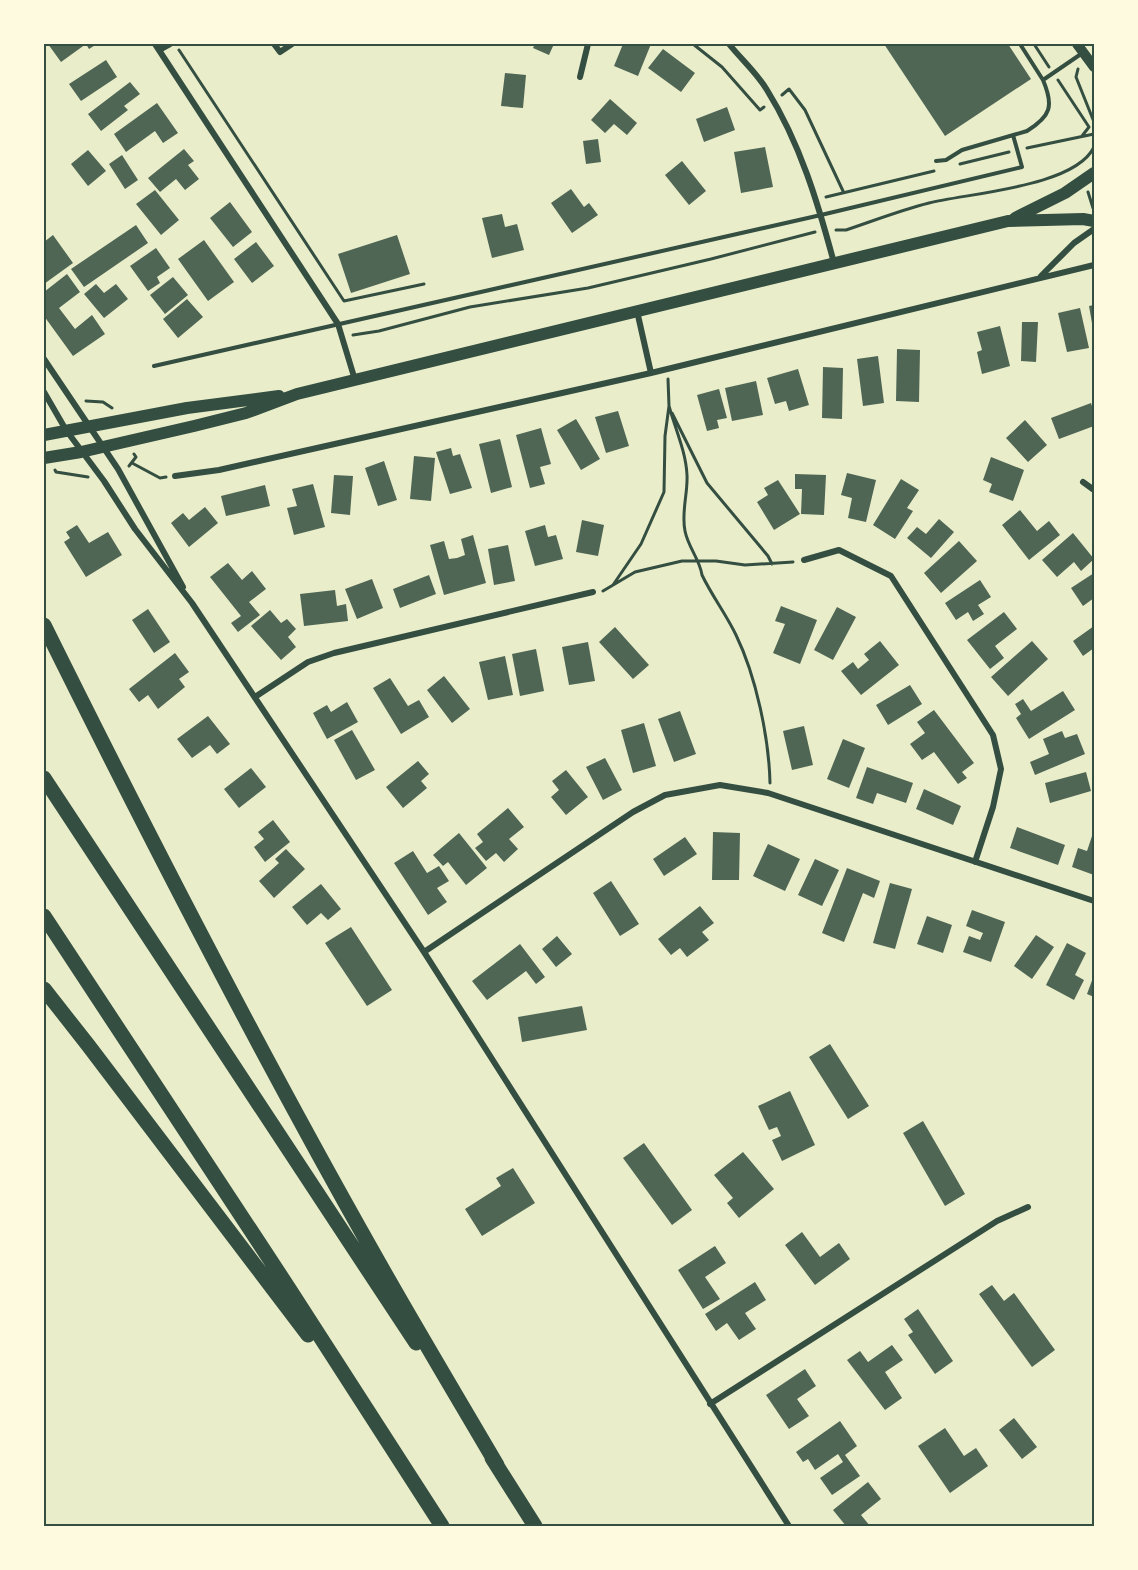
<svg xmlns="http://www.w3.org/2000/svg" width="1138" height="1570" viewBox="0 0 1138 1570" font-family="Quicksand,sans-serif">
  <rect width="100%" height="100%" fill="#e9edc9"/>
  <path fill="#4f6655" d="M48,44H97L89,49L86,44L61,62Z
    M535,44H554L549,55L533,48Z
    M623,44H651L638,76L614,66Z
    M884,44H1008L1031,79L945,136Z
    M663,49L695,73L681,92L648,68Z
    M106,60L117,77L81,101L69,84Z
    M505,73L526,75L523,108L501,106Z
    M130,82L140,94L124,106L128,110L101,131L88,114Z
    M610,99L637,123L627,135L614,124L605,133L591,120Z
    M157,103L178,133L163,143L155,131L126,152L114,134Z
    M727,107L735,130L704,142L696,119Z
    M598,139L601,162L586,164L583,141Z
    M765,147L773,187L741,193L734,152Z
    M184,149L194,161L188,165L199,179L185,190L176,179L160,192L148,178Z
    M88,150L106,171L88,186L71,164Z
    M122,155L138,180L125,189L109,164Z
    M682,161L706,191L689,205L665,175Z
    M571,189L584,207L589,203L598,215L572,233L551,203Z
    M155,190L179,220L161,235L136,204Z
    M230,202L252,232L233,247L210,218Z
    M502,214L505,227L517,224L524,250L492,258L482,218Z
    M136,225L148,243L84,287L71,269Z
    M53,235L73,263L44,284V242Z
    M397,235L410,274L351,293L338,254Z
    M204,240L234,282L208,301L178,259Z
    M256,242L274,266L252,283L234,259Z
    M156,248L170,268L157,277L160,283L148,291L130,266Z
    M67,274L80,292L59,308L75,329L92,315L105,334L73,356L44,316V292Z
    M173,277L188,295L165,314L150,295Z
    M96,284L104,293L116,284L128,299L104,318L84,294Z
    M187,299L203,317L178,338L163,319Z
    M1094,305V329H1093L1089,306Z
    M1080,308L1089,348L1067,352L1058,313Z
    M1022,322H1038L1036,362L1021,361Z
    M1000,326L1010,366L982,374L977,352L982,350L977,332Z
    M897,349L920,350L919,402L896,401Z
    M878,356L884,403L863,406L857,359Z
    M823,367L843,368L842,419L822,418Z
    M798,369L809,405L789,411L786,401L775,404L767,378Z
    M756,381L763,415L732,421L725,388Z
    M719,389L727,418L717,420L719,428L707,431L697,395Z
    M1091,403L1094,412V426L1059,439L1051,418Z
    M618,411L629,446L606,453L595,417Z
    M576,419L600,459L581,470L557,430Z
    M1025,420L1047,445L1028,462L1006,438Z
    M541,428L551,464L540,467L545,484L530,488L516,435Z
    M500,439L512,487L491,493L479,444Z
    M451,448L453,456L460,454L472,488L450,494L436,452Z
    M414,456L435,458L431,501L410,499Z
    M991,457L1024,470L1013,501L989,492L992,484L983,480Z
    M384,461L397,500L378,506L365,468Z
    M847,473L876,480L866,522L848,518L852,498L841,495Z
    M795,474L826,475L824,515L801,514L802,489H795Z
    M334,475L353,476L350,515L331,513Z
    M901,479L919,490L907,508L913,511L895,539L873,525Z
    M778,480L800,514L774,530L757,502L768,495L764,488Z
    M313,484L325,527L294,535L287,508L297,506L292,489Z
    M265,485L270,506L226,516L221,496Z
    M205,507L218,523L189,547L171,523L183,513L189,520Z
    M1020,510L1037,531L1049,521L1060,535L1029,560L1002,525Z
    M939,519L954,532L931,558L907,538L917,527L926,534Z
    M582,520L604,525L598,556L576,552Z
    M77,525L89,543L108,532L122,555L86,577L64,542L70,538L66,532Z
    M545,525L548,537L556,535L563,559L535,566L525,531Z
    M1073,533L1094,559L1081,571L1074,562L1057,577L1042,560Z
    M473,535L486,583L444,595L430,545L444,541L449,559L457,558L465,555L461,539Z
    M959,541L977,561L941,593L924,573Z
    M508,545L515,581L494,585L488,549Z
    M228,563L242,580L252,571L266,589L249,602L260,615L238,632L231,623L241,616L210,577Z
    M1094,573V598L1083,606L1071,588Z
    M429,575L436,594L400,608L393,589Z
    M372,579L383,608L357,619L345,589Z
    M980,580L991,597L978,605L984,614L973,621L968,612L956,620L945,603Z
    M335,590L337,606L346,604L348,621L304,626L300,594Z
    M781,606L817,620L800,664L773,653L785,624L775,621Z
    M837,607L856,617L833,660L814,650Z
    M148,609L170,642L154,653L132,620Z
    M270,610L281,623L287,619L296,629L288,637L296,647L281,660L251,626Z
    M1004,612L1017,629L995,646L1004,658L990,669L967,640Z
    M1094,626V648L1083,656L1073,641Z
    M615,627L649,665L633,679L599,642Z
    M880,641L899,665L861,695L841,671L853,662L858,669L869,660L864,654Z
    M1032,641L1048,659L1008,696L991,677Z
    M588,642L595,681L569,685L562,647Z
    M536,649L544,691L520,696L512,654Z
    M175,653L189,672L179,679L185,687L158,709L148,695L139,702L129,689Z
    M505,656L513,695L488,700L479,662Z
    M444,676L470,709L452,723L427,690Z
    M390,678L408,706L419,700L429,717L401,734L373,688Z
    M910,685L922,704L888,725L876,705Z
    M1063,691L1075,710L1029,739L1016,718L1021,714L1015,704L1023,699L1031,711Z
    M347,702L358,722L327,739L313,713L327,705L331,712Z
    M934,710L974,763L962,772L967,778L958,784L934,752L922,760L910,744L925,733L917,722Z
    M680,711L696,754L674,762L658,719Z
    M208,716L230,744L217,754L210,745L192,758L177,739Z
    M644,723L656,766L633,773L621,730Z
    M804,726L813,765L792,770L783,731Z
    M352,730L375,770L356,780L334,740Z
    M1062,731L1065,738L1077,734L1085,754L1035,775L1030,762L1049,754L1043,739Z
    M843,739L865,748L849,788L827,779Z
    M605,758L622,790L603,800L586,767Z
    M418,761L429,774L421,781L427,788L403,808L386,787Z
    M867,767L913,783L906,803L877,793L873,804L856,798Z
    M251,768L266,787L239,808L224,789Z
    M566,770L588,797L566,815L551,797L559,790L552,781Z
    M1086,772L1091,791L1050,803L1045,783Z
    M924,789L961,806L953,825L916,809Z
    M508,808L524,827L509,839L518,849L504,862L496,853L486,861L475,848L483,842L477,834Z
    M273,820L290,842L265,862L254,847L264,839L258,832Z
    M1017,827L1065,845L1058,865L1010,848Z
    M1094,830V875L1072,867L1078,848L1087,851Z
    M713,832L740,833L739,880H712Z
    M459,833L487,868L466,885L448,862L443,866L433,855Z
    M685,837L697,854L664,876L653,859Z
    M768,844L800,859L785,891L753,876Z
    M286,849L305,869L274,898L259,881L279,863L275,859Z
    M413,851L427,873L439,866L449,881L437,888L447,902L428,915L394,863Z
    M815,859L839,870L822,906L798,895Z
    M847,868L880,881L874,898L863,893L844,942L822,933Z
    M611,881L639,924L620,936L593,893Z
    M890,883L912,889L895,949L873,943Z
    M321,884L341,909L328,920L321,913L307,925L292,907Z
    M700,906L714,923L702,932L709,940L687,957L680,948L671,955L658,939Z
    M972,910L1005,922L991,962L963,952L969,936L980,940L983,933L966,926Z
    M927,916L952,925L943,953L917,944Z
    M351,927L392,990L367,1006L325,943Z
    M1036,935L1054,947L1032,979L1014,966Z
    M557,936L572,954L556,967L542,949Z
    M1067,943L1086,953L1075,975L1084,980L1074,1000L1046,985Z
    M520,944L545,977L536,984L526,971L487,1000L472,981Z
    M1094,975V997L1087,994Z
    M582,1006L587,1030L522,1042L518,1017Z
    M830,1044L869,1106L848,1119L809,1057Z
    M790,1091L815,1145L782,1161L772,1140L781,1136L777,1127L769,1130L758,1106Z
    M923,1121L965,1194L945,1206L903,1133Z
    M644,1143L692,1210L672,1225L623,1158Z
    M743,1152L774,1189L739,1218L727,1203L733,1198L714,1175Z
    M513,1168L535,1203L482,1236L465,1209L501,1186L496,1178Z
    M802,1232L820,1257L839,1243L850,1259L815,1285L785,1245Z
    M715,1246L726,1263L705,1277L720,1299L703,1309L678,1270Z
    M755,1282L766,1300L745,1313L756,1329L739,1340L727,1323L716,1331L705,1314Z
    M992,1285L1004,1301L1014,1293L1055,1350L1032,1367L979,1294Z
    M918,1309L953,1361L935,1374L908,1335L913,1332L904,1319Z
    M892,1345L903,1360L885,1372L902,1398L885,1410L847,1360L860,1351L868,1362Z
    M805,1369L816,1386L797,1399L809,1416L789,1429L766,1395Z
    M1014,1418L1037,1447L1022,1459L999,1430Z
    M840,1421L857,1446L845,1455L860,1476L832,1495L820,1478L843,1462L838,1454L815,1470L808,1459L803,1462L796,1452Z
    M945,1428L964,1456L976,1448L988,1466L950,1493L918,1446Z
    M868,1482L881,1499L861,1515L870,1526H846L833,1510Z"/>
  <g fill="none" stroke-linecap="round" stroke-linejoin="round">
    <path stroke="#344e41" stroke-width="3" d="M693,44L722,67L760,110L764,107
      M1034,44L1049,67
      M179,50L344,301L424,284
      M1078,69L1076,77L1094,122
      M1058,80L1089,127L1082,136
      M782,95L789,89L805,110L843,191
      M1027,148L1094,134
      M960,164L1009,152
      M1088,192L1093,208
      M826,197L934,171
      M836,230H846C873,221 901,210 929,203C969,193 1075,187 1094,147
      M353,335L379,331L470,307L588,288L711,259L815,232
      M86,401L103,402L112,408
      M669,406C675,428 686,452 687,475C688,493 681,513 685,531C688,547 700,560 702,575C712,596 726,614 736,635C756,676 769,738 770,783
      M672,413L707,483L768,556L772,564
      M132,463L160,478L166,477
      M129,466L136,457L134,454
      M55,470L56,472L88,477
      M613,585L641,544L664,492L665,436L669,406L668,379
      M603,591L635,572L682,561H716L745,565L793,562"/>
    <path stroke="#344e41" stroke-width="4" d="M1020,44L1043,80L1081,54
      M936,161L946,160L962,150L1027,131C1051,116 1054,106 1043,80
      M154,366L821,215L1022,167L1013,135"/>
    <path stroke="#344e41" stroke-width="6" d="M155,44L338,324L355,380
      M274,44L280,52L292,44
      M729,44C741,59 757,73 767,90C800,143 818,203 834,263
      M159,50L170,44
      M580,77L588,44
      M1041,276L1074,243L1094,229
      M637,311L651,373
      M44,359L118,469L183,587
      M44,392L66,430L104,481L135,529L192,603L424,952L789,1526
      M175,476L219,470L651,373L1094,265
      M1083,482L1094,490
      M804,560L839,550L891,576L993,735L1001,769L993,807L975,862
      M255,697L308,662L334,653L593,592
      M424,952L633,812L665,795L720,785L768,793L1094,901
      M710,1404L997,1221L1028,1207"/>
    <path stroke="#344e41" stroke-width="10" d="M1077,44L1094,67"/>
    <path stroke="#344e41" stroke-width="12" d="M1015,218L1065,193L1094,173
      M44,435L187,408L279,396
      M44,458L81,452L194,426L246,413L297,394L1008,221L1083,219L1094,221"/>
    <path stroke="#344e41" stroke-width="15" d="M44,625C149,837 257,1047 374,1254C414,1325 456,1395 497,1465
      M44,778L416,1343
      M44,916L290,1290L442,1526
      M44,989L88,1045L308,1335
      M492,1458L535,1526"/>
  </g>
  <rect width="1138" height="1570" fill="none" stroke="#fefae0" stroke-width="90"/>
  <rect x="45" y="45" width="1048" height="1480" fill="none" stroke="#344e41" stroke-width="2"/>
</svg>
